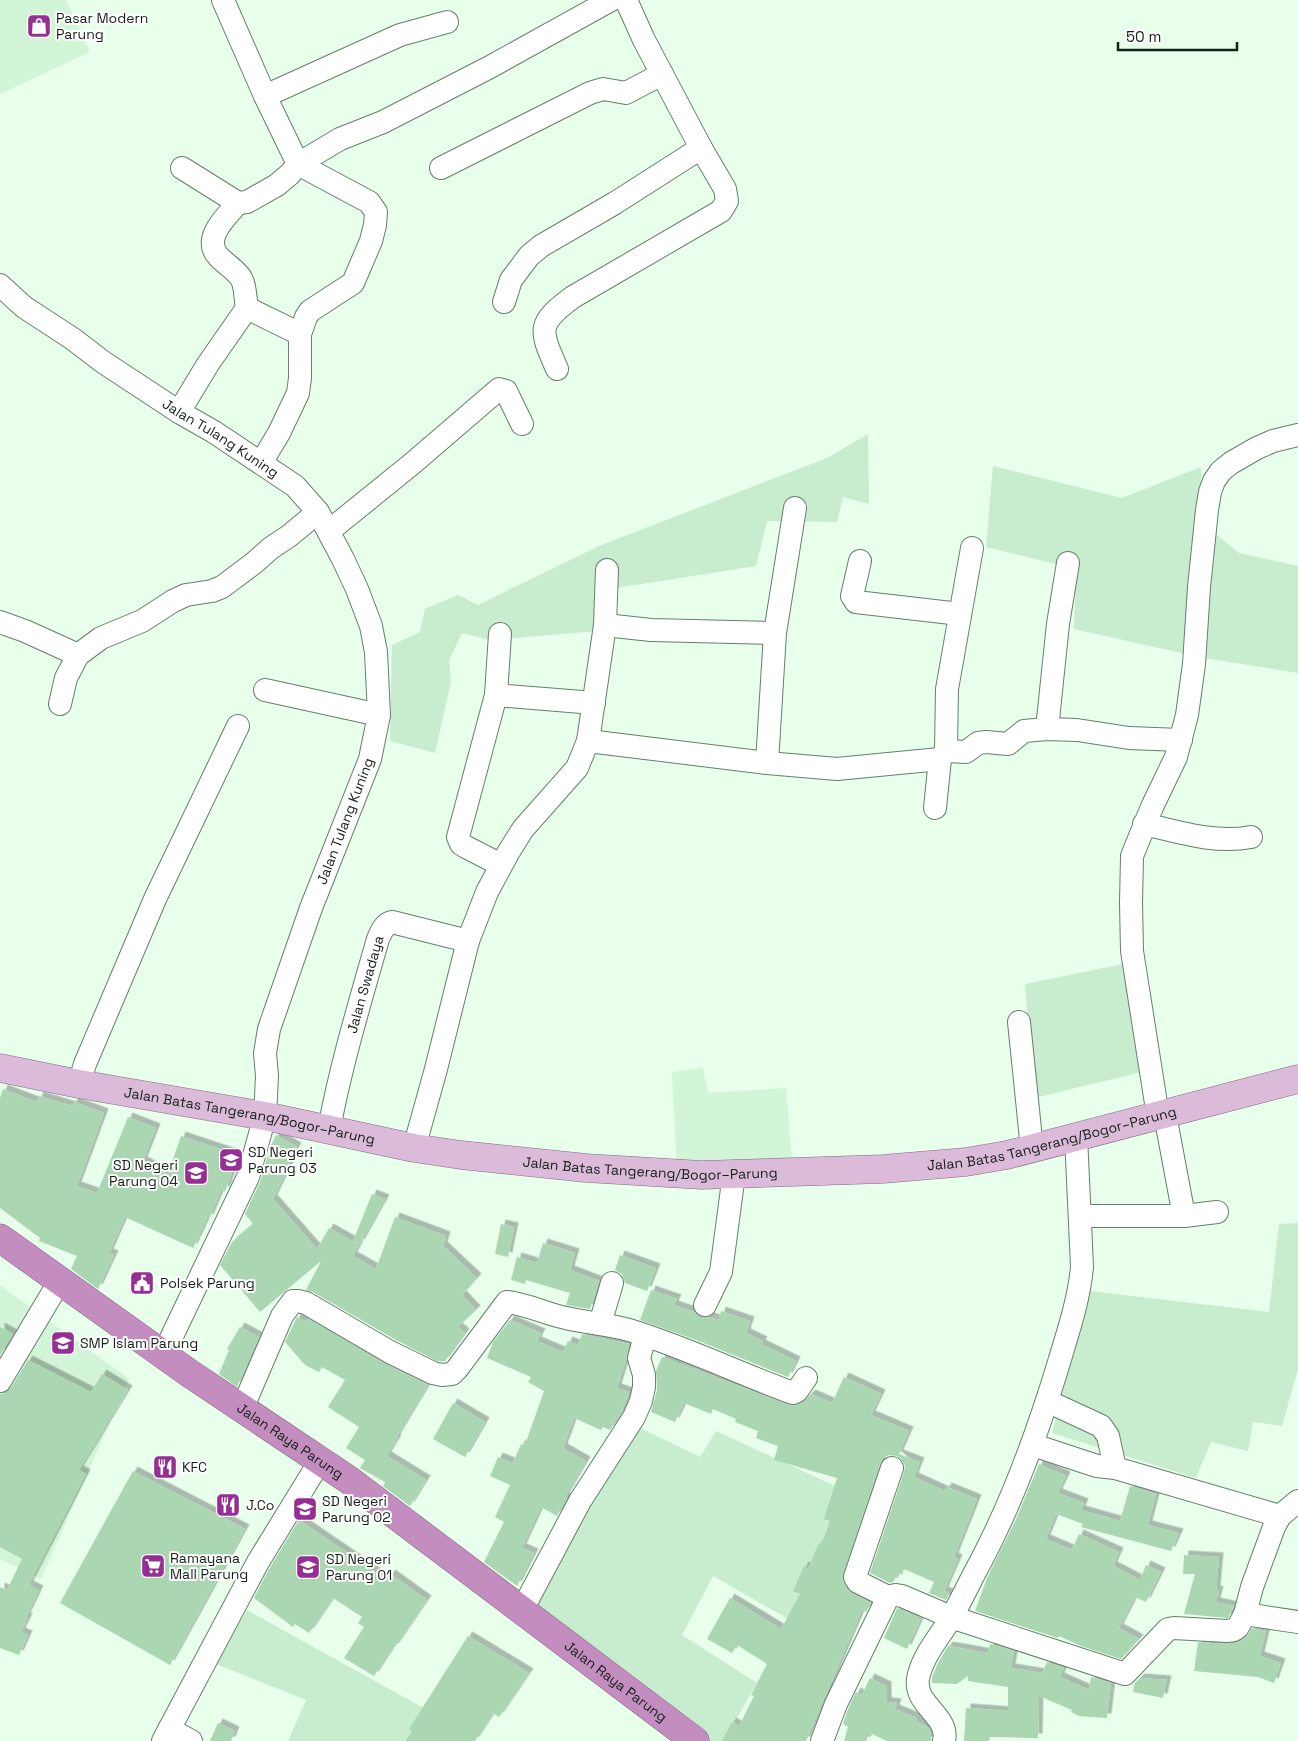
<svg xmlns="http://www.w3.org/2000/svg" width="1298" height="1741" viewBox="0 0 1298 1741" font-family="'Space Grotesk',sans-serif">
  <defs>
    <filter id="shadow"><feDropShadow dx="4.5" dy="-4.5" stdDeviation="0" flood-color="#0004"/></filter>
  </defs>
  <rect width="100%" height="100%" fill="#e7ffeb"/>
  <path fill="#d2f5d8" d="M0,0H66L90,52L0,94Z
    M703,1068L708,1093L786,1088L793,1170L677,1171L672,1072Z
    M0,1285L129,1379L41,1579L0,1559Z"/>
  <path fill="#c8ecce" d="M868,434L869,504L843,497L837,522L767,521L756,566L597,591V631L490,640L462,633L449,660L451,682L435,753L390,741L392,645L420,632L425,609L458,595L478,605L599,546L827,458Z
    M993,466L1122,498L1201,467L1202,523L1239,553L1298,566V673L1204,658L1074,629L1076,569L986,547Z
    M1143,960L1154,1069L1034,1098L1025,984Z
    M1298,1223V1369L1282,1426L1253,1422L1248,1451L1211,1442L1196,1478L1052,1433L1089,1291L1269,1312L1279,1224Z
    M632,1424L700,1457L716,1431L846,1491L790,1620L713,1576L682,1635L757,1683L724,1741H692L529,1623L562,1542Z
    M247,1610L429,1711L410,1741H288L306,1700L216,1664Z"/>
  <path fill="#aad6b2" filter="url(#shadow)" d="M3,1089L37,1102L39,1096L72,1106L74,1102L104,1113L77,1186L97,1193L128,1117L156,1128L143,1161L168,1174L181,1136L238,1155L225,1192L222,1188L209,1219L207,1218L193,1248L125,1217L109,1253L114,1255L98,1289L71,1269L77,1256L39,1241L40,1238L0,1208V1098Z
    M276,1135L297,1147L288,1163L290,1164L273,1199L317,1249L329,1228L359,1245L353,1256L376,1269L395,1217L446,1236L443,1246L477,1278L462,1295L476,1310L458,1327L465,1333L445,1361H437L396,1340L313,1292L306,1290L321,1261L260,1312L220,1265L232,1242L253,1224L245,1214L260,1182L271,1145Z
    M372,1194L385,1199L360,1244L353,1241Z
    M501,1224L514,1227L508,1257L495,1254Z
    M543,1243L575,1253L570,1270L599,1281L590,1309L566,1305L570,1293L526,1280L525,1284L511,1280L517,1257L537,1263Z
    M620,1255L656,1268L647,1291L625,1283L622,1274L615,1270Z
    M651,1290L677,1299L674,1305L694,1312L700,1317H710L719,1320L721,1311L750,1321L746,1333L763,1341L761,1344L796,1361L788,1377L696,1340L640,1320Z
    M297,1317L307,1322L308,1319L383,1363L428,1385L396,1438L397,1439L387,1456L426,1480L410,1506L383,1486L385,1482L360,1468L365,1460L346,1448L359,1427L328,1407L345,1380L322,1367L319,1372L305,1365L285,1342Z
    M510,1320L541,1333L537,1341L563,1352L568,1341L578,1345L582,1334L629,1344L626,1360L617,1388L629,1392L622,1411L610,1430L603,1427L601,1430L574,1418L563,1448L586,1461L565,1497L567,1498L557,1516L541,1507L522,1548L534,1553L517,1586L484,1562L504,1522L495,1517L510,1485L490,1476L498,1457L513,1463L521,1444L525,1445L544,1391L528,1382L531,1377L487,1358L493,1342Z
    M0,1327L13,1334L0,1355Z
    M240,1327L259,1337L237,1387L219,1374L229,1350L227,1349Z
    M662,1357L793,1406L803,1402L811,1394L832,1403L844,1377L881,1394L871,1415L909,1431L899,1454L920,1462L914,1477L945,1491L947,1487L977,1499L954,1557L958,1559L944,1591L949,1593L946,1600L929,1593L934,1582L904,1569L902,1575L898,1573L893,1582L890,1583L870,1573L904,1472L905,1466L902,1460L897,1456L889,1455L883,1458L880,1464L842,1578L847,1589L852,1593L871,1603L866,1612L862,1610L806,1741H722L732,1722L739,1726L754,1696L751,1695L767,1664L737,1645L732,1653L707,1639L730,1598L781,1629L800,1594L793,1591L804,1566L808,1568L819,1543L822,1544L830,1521L824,1519L837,1478L774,1460L778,1446L756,1438L758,1431L735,1422L736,1419L713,1409L711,1414L684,1403L675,1422L651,1412L657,1390L656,1371Z
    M28,1360L91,1392L102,1374L128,1390L79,1470L86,1474L29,1585L39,1590L26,1617L28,1618L21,1632L28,1635L19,1655L0,1648V1587L7,1590L22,1559L0,1547V1394L6,1393L11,1388Z
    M453,1403L485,1422L465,1457L433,1439Z
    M1039,1464L1066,1476L1058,1493L1084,1503L1081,1510L1120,1521L1130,1486L1156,1494L1148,1525L1179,1533L1171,1551L1081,1527L1083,1524L1056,1514L1046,1539L1072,1550L1079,1534L1119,1552L1113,1566L1140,1580L1146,1565L1161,1572L1146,1602L1135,1597L1119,1628L1139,1639L1121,1659L1081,1646L1059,1636L1058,1638L975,1611L987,1578L1017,1517Z
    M133,1471L245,1529L170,1665L60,1603Z
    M299,1520L387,1580L391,1574L427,1600L394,1648L393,1647L374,1676L344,1658L364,1627L358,1623L362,1617L333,1598L309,1633L295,1624L293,1627L254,1598L269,1569Z
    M1184,1555L1219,1557L1216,1590L1219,1591L1216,1602L1234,1606L1228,1618L1184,1614L1195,1574H1183Z
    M897,1608L921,1618L907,1649L884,1638Z
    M1252,1628L1266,1631L1260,1656L1281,1663L1274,1683L1258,1677L1194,1671L1198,1642L1226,1644L1236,1643L1246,1638Z
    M468,1636L529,1673L499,1717L493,1713L475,1741H405L412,1732L409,1729Z
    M990,1644L1014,1651L1011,1668L1042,1673L1047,1662L1064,1668L1060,1677L1089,1690L1091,1677L1111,1683L1107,1718L1079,1716L1071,1712L1072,1710L1039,1696L1038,1738L990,1737L989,1741H964L966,1708L1008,1711V1687L968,1681V1676L957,1684L932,1683V1677L937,1665L948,1646L988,1653Z
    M870,1678L887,1686V1702L897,1703L895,1709L917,1718L916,1721L929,1728L931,1734V1741H887L870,1733L866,1741H844L848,1727L843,1724L848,1709L856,1692L862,1695Z
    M1140,1678L1167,1680L1163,1698L1133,1692L1135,1683Z
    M218,1723L235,1731L231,1741H210Z"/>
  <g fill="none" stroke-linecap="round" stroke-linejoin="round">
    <defs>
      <g id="minor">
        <path d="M223,0L265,96L298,164L369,202L376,212L375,225L371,241L353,283L310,311L306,317L300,334"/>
        <path d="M265,96L400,35L447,22"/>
        <path d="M182,168L238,203L247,202L277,185L290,174L298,164L340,139L383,122L490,67L611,0"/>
        <path d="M441,168L590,93L603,89L626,93L662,74"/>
        <path id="s1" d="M0,285L24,307L73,339L103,362L179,412L214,432L295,486L318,512L343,559L357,589L371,626L376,652L379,715L370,759L311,908L269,1029L265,1053L267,1076L265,1116L248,1177L163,1355"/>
        <path d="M504,302L511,280L529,256L541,246L615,203L701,148"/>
        <path d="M247,308L300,334V378L298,393L279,433L261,463"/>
        <path d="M557,369C540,330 536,324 573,297L721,211L727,201L725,189L701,148L644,40L626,0"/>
        <path d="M179,412L208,364L247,308C245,299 246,286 241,278C235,269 225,264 218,256C202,238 227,216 238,203"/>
        <path d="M329,531L413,463L499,389L506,391L522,424"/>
        <path d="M860,561L852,596L856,602L960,614"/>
        <path d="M0,622L25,631L78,655L101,638L142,621L173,601L186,595L212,591L222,587L254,563L271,548L289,536L318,512"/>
        <path d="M605,625L651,630L775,633"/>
        <path d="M500,634L496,695L458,837L461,844L466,847L501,865"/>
        <path d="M265,690L379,715"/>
        <path d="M496,695L594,703"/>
        <path d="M60,704L66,678L78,655"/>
        <path d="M1047,729L1058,624L1068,563"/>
        <path d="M588,741L767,763L837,769L940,759"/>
        <path d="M946,751L966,752L978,743L986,742L1008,744L1024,731L1047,729L1077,730L1129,738L1181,740"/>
        <path d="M767,763L775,633L795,508"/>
        <path d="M935,808L940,759L946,751L947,689L972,548"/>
        <path d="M1144,824C1179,832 1215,844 1251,837"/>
        <path d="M1019,1022L1032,1149"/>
        <path d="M79,1084L85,1064L155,899L238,726"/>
        <path d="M1165,1115L1184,1216"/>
        <path d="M1158,1116L1132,951L1131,903L1132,856L1152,807L1176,757L1187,715L1194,664L1199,587L1207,510L1210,492L1214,481L1221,471L1231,463L1257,448L1273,441L1298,435"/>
        <path id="s2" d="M329,1129C341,1065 360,1002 378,939C381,932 384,924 392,922L468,941"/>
        <path d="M414,1148L436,1069L468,941L487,892L508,853L523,829L577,768L588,741L605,625L607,570"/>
        <path d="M1081,1216H1184L1217,1212"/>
        <path d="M705,1305L721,1272L734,1174"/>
        <path d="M600,1324L612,1283"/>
        <path d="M0,1381L52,1294"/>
        <path d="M1047,1401L1101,1426L1108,1436L1115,1468"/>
        <path d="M242,1409L282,1316L293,1301H298L306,1303L390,1352L433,1373L442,1375L452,1374L457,1369L507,1302C527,1304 546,1314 566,1318C587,1323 609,1324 629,1330C685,1347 738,1373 793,1393L797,1391L806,1378"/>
        <path d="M1033,1445L1097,1466L1115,1468L1280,1516"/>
        <path d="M888,1597L858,1582L855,1577L892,1468"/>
        <path d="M522,1610L580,1501L634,1417L641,1401L644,1387V1375L639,1358L645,1336"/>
        <path d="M1245,1614L1298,1622"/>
        <path d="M169,1729L191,1741"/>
        <path d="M163,1741L258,1562L320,1461"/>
        <path d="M822,1741L836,1704L888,1597L896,1595L902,1596L951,1617L1125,1674L1168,1629L1174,1628L1227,1631L1234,1630L1238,1627L1245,1614L1252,1587L1274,1527L1280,1516L1298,1501"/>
        <path d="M944,1741C950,1714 910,1705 919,1674C925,1653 940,1636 951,1618C962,1599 971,1579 981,1561C1015,1496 1039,1429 1060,1359C1069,1329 1079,1299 1082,1267L1076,1136"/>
      </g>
      <g id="major">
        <path id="s3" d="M0,1068L79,1084L265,1116L414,1148L461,1155L586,1168L702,1175L883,1169L966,1162L1007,1155L1298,1079"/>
      </g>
      <g id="highway">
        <path id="s4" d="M0,1238L189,1373L349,1480L695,1741"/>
      </g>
    </defs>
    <use href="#minor" stroke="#657f6a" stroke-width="24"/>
    <use href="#major" stroke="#866785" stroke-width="29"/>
    <use href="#highway" stroke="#866785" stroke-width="29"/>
    <use href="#minor" stroke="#fff" stroke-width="22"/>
    <use href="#major" stroke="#dbbbd9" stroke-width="28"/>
    <use href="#highway" stroke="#c38dc0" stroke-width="28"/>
  </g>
  <defs>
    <symbol id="shop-square" viewBox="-11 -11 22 22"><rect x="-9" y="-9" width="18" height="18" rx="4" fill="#952f94" stroke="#fff"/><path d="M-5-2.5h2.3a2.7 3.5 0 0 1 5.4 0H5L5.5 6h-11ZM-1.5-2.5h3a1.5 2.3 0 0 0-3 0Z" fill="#fff"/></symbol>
    <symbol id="school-square" viewBox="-11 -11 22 22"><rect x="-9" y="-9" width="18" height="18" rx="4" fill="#952f94" stroke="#fff"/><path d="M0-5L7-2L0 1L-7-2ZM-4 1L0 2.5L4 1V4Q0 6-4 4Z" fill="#fff"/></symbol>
    <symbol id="civic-square" viewBox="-11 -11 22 22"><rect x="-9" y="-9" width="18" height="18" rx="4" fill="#952f94" stroke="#fff"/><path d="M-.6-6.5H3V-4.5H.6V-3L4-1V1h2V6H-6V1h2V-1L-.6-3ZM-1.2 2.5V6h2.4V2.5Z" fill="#fff"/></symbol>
    <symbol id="restaurant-square" viewBox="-11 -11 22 22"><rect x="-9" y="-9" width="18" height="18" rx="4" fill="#952f94" stroke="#fff"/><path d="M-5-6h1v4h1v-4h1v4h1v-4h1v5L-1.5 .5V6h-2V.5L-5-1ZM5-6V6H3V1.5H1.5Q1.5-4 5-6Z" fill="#fff"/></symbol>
    <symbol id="supermarket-square" viewBox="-11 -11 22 22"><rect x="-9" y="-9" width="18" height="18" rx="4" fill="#952f94" stroke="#fff"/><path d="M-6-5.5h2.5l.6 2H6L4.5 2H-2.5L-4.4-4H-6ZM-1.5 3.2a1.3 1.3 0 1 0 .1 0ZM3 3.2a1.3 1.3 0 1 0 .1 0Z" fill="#fff"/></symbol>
  </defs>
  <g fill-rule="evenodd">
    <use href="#shop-square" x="25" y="12" width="28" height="28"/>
    <use href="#school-square" x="217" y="1146" width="28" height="28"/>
    <use href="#school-square" x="182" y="1159" width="28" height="28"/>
    <use href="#civic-square" x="128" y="1269" width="28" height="28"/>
    <use href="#school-square" x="49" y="1329" width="28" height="28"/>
    <use href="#restaurant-square" x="151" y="1453" width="28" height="28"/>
    <use href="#restaurant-square" x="214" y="1491" width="28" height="28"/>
    <use href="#school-square" x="291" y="1495" width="28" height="28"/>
    <use href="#supermarket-square" x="139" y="1552" width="28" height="28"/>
    <use href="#school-square" x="294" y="1553" width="28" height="28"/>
  </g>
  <g text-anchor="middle" stroke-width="4" stroke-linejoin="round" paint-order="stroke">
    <g font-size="14" fill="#152017" stroke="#fff" text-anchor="start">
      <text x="56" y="23">Pasar Modern<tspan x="56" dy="16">Parung</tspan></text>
      <text x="248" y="1157">SD Negeri<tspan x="248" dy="16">Parung 03</tspan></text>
      <text x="178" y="1170" text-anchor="end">SD Negeri<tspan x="178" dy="16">Parung 04</tspan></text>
      <text x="160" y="1288">Polsek Parung</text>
      <text x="80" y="1348">SMP Islam Parung</text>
      <text x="182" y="1472">KFC</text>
      <text x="322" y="1506">SD Negeri<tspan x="322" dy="16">Parung 02</tspan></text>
      <text x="246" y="1510">J.Co</text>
      <text x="170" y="1563">Ramayana<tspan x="170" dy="16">Mall Parung</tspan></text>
      <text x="326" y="1564">SD Negeri<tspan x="326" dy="16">Parung 01</tspan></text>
    </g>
    <g font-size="14" fill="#152017" stroke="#fff">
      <text dy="5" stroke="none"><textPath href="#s1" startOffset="269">Jalan Tulang Kuning</textPath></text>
      <text transform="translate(345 821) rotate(-69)" y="5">Jalan Tulang Kuning</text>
      <text dy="5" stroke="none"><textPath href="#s2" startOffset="149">Jalan Swadaya</textPath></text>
      <text dy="5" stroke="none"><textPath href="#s3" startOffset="254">Jalan Batas Tangerang/Bogor–Parung</textPath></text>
      <text dy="5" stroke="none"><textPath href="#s3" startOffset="1064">Jalan Batas Tangerang/Bogor–Parung</textPath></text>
      <text dy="5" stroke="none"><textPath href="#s3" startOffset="659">Jalan Batas Tangerang/Bogor–Parung</textPath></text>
      <text dy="5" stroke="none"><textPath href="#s4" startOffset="354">Jalan Raya Parung</textPath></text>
      <text dy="5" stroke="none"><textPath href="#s4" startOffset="759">Jalan Raya Parung</textPath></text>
    </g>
  </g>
  <path d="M1118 42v8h119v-8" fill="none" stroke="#152017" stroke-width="2.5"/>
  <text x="1126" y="42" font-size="15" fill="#152017" stroke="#ffffff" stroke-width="4" paint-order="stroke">50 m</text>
</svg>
